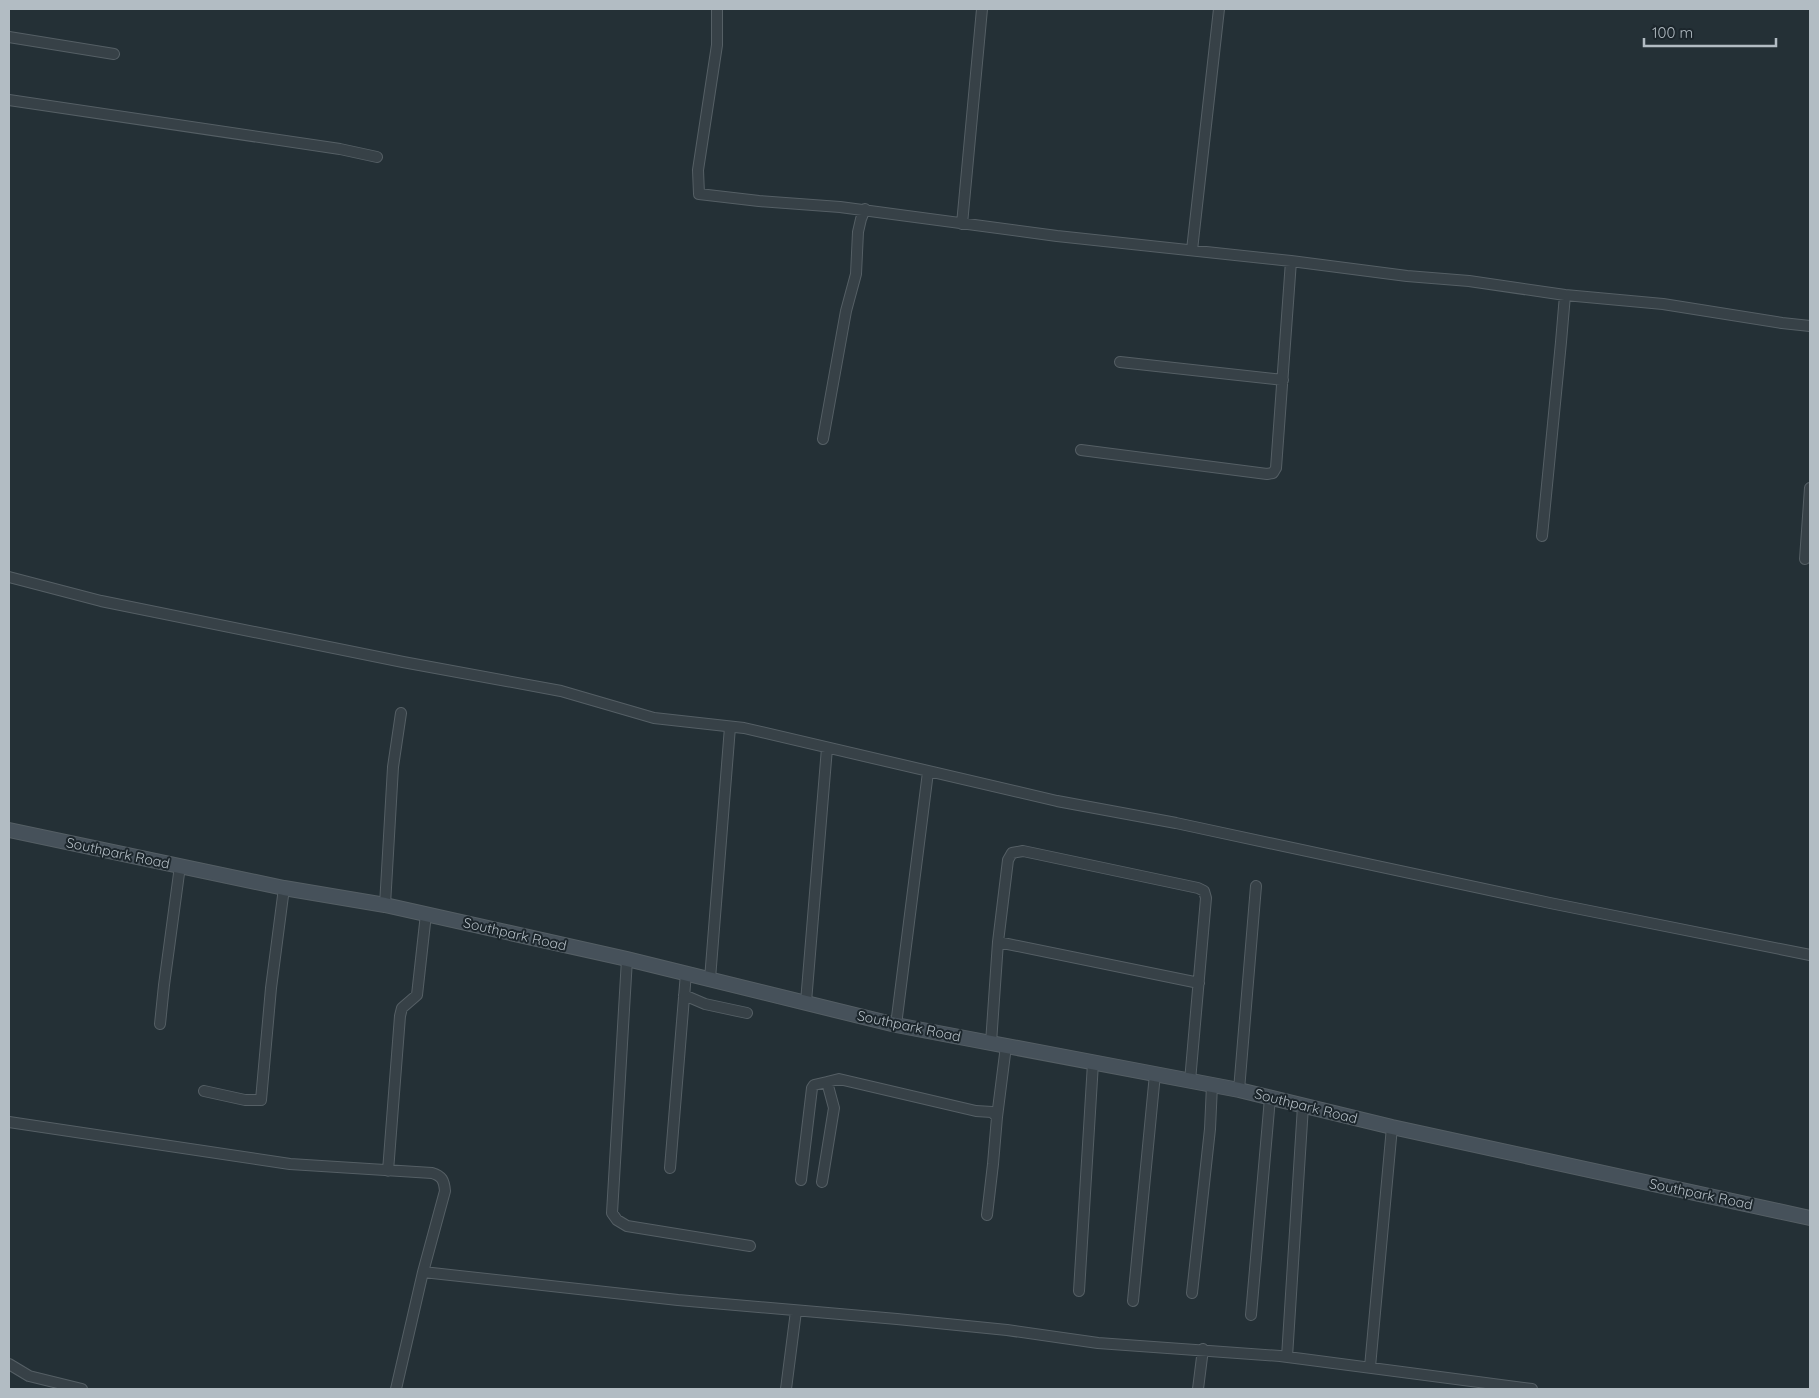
<svg xmlns="http://www.w3.org/2000/svg" width="1819" height="1398" viewBox="0 0 1819 1398" font-family="Quicksand,sans-serif">
  <rect width="100%" height="100%" fill="#243036"/>
  <g fill="none" stroke-linecap="round" stroke-linejoin="round">
    <defs>
      <path id="street" d="M717,9V45L698,170L699,194L759,201L840,207L1057,236L1291,261L1407,276L1469,281L1565,295L1663,304L1782,323L1810,326
        M9,37L114,54
        M9,100L340,149L377,157
        M962,224L982,9
        M1192,250L1219,9
        M1120,362L1283,380
        M823,439L846,311L856,274L858,232L861,219L865,209
        M1081,450L1267,474L1273,473L1276,468L1291,261
        M1542,536L1561,342L1565,295
        M1805,559L1810,488
        M9,577L101,601L403,662L561,691L654,718L744,728L1057,801L1176,823L1550,903L1810,955
        M385,905L393,767L401,713
        M998,942L1199,983
        M627,959L612,1213L617,1220L627,1226L750,1246
        M710,979L730,727
        M684,995L705,1004L747,1013
        M806,1002L827,748
        M160,1024L164,985L180,866
        M896,1025L928,772
        M991,1043L998,942L1008,860L1012,853L1023,851L1198,888L1204,891L1206,898L1190,1081
        M827,1082L839,1079L976,1111L992,1112L997,1117L993,1164L987,1215
        M1239,1090L1256,886
        M204,1091L245,1100H261L271,988L284,888
        M997,1117L1006,1046
        M9,1122L290,1164L432,1173C442,1176 444,1180 445,1191L423,1272L678,1300L897,1319L1007,1330L1098,1343L1280,1356L1532,1389
        M670,1168L686,973
        M388,1171L400,1016L402,1008L417,995L426,914
        M801,1180L812,1088L814,1085L827,1082L834,1108L822,1182
        M1079,1291L1093,1063
        M1192,1293L1210,1129L1212,1085
        M1133,1301L1155,1074
        M1251,1315L1270,1098
        M1287,1357L1303,1106
        M9,1364L29,1376L82,1389
        M1370,1367L1392,1127
        M396,1389L423,1272
        M786,1389L796,1311
        M1198,1389L1203,1349"/>
      <path id="secondary" d="M9,830L284,888L385,905L627,959L896,1025L1239,1090L1392,1127L1810,1218"/>
    </defs>
    <use href="#street" stroke="#555f65" stroke-width="12"/>
    <use href="#secondary" stroke="#555f65" stroke-width="16"/>
    <use href="#street" stroke="#374147" stroke-width="10"/>
    <use href="#secondary" stroke="#46515a" stroke-width="14"/>
  </g>
  <g text-anchor="middle" stroke-width="4" stroke-linejoin="round" paint-order="stroke">
    <g font-size="14" fill="#b2bcc3" stroke="#1c262c">
      <text transform="translate(118 853) rotate(12)" y="5">Southpark Road</text>
      <text transform="translate(515 934) rotate(13)" y="5">Southpark Road</text>
      <text transform="translate(909 1026) rotate(12)" y="5">Southpark Road</text>
      <text transform="translate(1306 1106) rotate(14)" y="5">Southpark Road</text>
      <text transform="translate(1701 1194) rotate(12)" y="5">Southpark Road</text>
    </g>
  </g>
  <rect width="1819" height="1398" fill="none" stroke="#b2bcc3" stroke-width="20"/>
  <path d="M1644 38v8h132v-8" fill="none" stroke="#b2bcc3" stroke-width="2.5"/>
  <text x="1652" y="38" font-size="15" fill="#b2bcc3" stroke="#1c262c" stroke-width="4" paint-order="stroke">100 m</text>
</svg>
